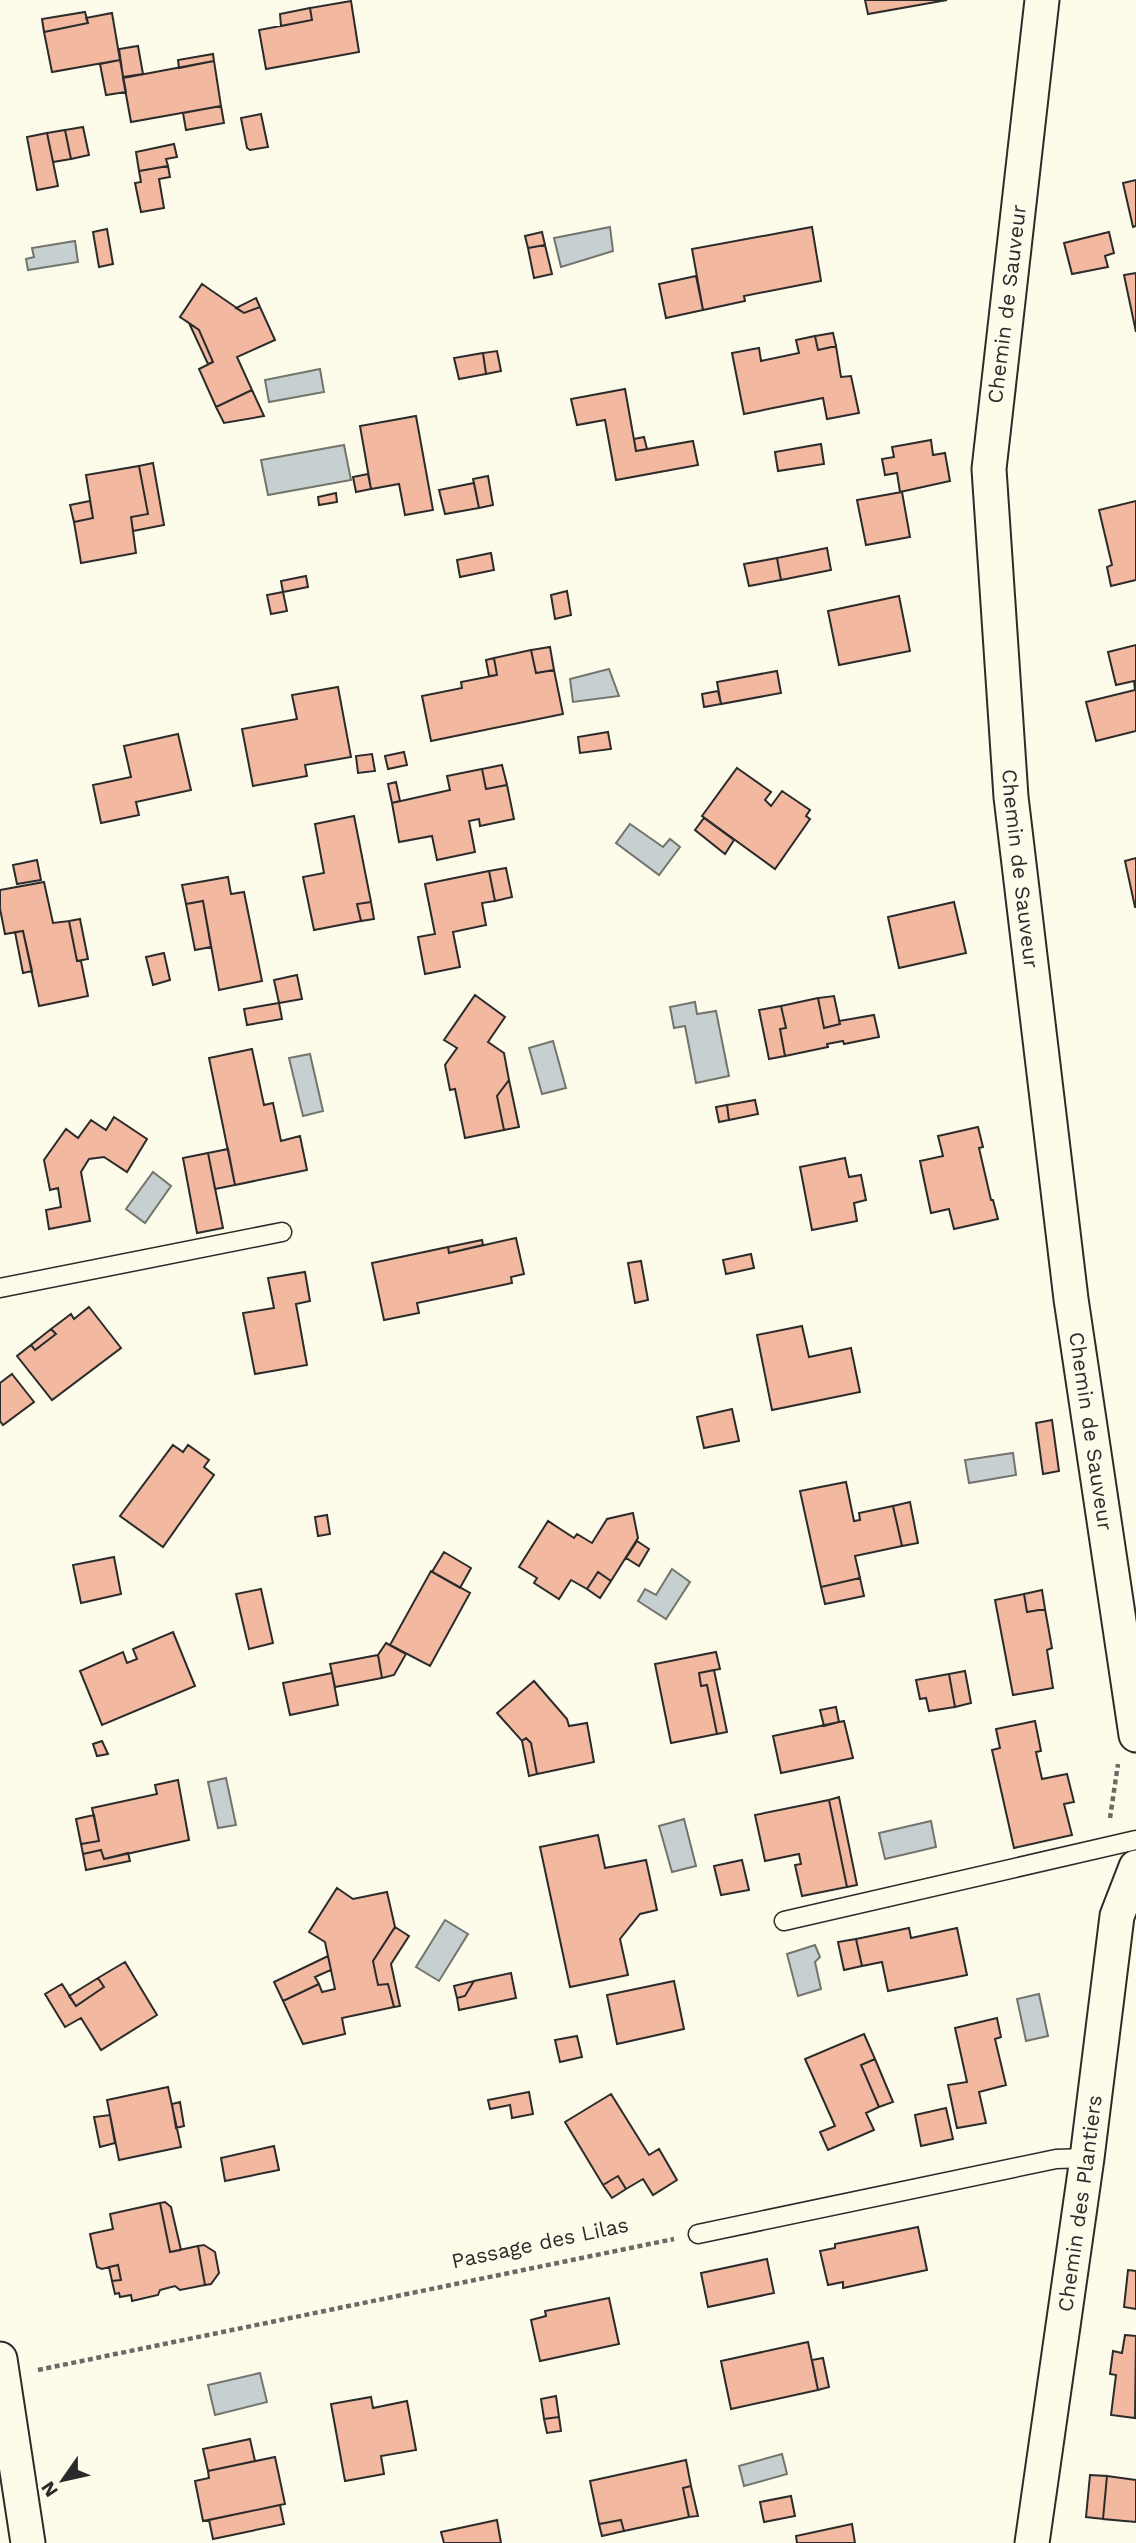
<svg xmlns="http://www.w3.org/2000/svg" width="1136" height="2543" viewBox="0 0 1136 2543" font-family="'Work Sans',sans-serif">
  <rect width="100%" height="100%" fill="#fdfbea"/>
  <path fill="#c7d0d0" stroke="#74746e" stroke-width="2" d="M610,227L613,251L561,267L554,238Z
    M75,241L78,262L28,270L26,259L34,257L32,248Z
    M320,369L324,392L269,402L265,380Z
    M344,445L351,480L268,495L261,460Z
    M609,669L619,696L573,702L570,679Z
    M630,824L663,847L670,839L680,847L659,875L616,843Z
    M695,1002L697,1014L716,1011L729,1076L696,1083L685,1026L674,1028L670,1007Z
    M553,1041L566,1088L542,1094L529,1048Z
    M310,1054L323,1111L303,1116L289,1058Z
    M153,1172L171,1186L145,1223L126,1209Z
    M1013,1453L1016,1475L969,1483L965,1460Z
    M672,1569L690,1582L666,1619L638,1601L645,1589L656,1595Z
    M226,1778L236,1825L218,1828L208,1782Z
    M684,1819L696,1866L672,1872L659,1826Z
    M931,1821L936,1847L885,1859L879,1833Z
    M445,1920L468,1934L439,1981L416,1967Z
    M815,1945L820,1957L815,1962L821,1989L798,1996L787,1954Z
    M1039,1994L1048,2036L1026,2041L1017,1999Z
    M260,2373L267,2402L215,2415L208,2385Z
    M782,2454L787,2474L744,2486L739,2466Z"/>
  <path fill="#f2b8a0" stroke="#2b2b2b" stroke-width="2" d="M865,0H947L868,14Z
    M351,1L359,52L266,69L259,30L312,20L310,8Z
    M310,8L312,20L281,26L280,14Z
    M85,12L88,23L44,32L42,19Z
    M112,13L120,60L52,72L44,32L88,23L86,18Z
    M138,46L143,74L123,77L119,49Z
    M213,54L214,61L179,68L178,60Z
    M120,60L126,92L106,95L100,64Z
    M214,61L221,106L131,122L123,78Z
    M221,106L224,123L186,130L183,113Z
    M261,114L268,147L250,150L247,148L241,118Z
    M83,127L89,155L71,159L65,130Z
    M65,130L71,159L53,162L47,133Z
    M47,133L58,186L37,190L27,137Z
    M174,144L177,157L166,159L168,166L139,171L136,152Z
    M168,166L170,177L159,179L164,208L141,212L135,183L141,182L139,171Z
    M1136,180V226L1133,227L1123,183Z
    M812,227L821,281L744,296L745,301L703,310L692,249Z
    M107,229L113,264L99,267L93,232Z
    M542,232L545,245L528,248L525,236Z
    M1109,232L1114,253L1105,256L1108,267L1072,274L1064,243Z
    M545,245L552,274L534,278L528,248Z
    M1136,273V332L1124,275Z
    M696,276L703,310L666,318L659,284Z
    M202,284L244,313L260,307L275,340L237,357L252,390L216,407L199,369L213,362L199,330L180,317Z
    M256,298L260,307L244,313L236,308Z
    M189,323L199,330L213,362L208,364Z
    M833,333L836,346L818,350L815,336Z
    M815,336L818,350L836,346L841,377L851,376L859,413L827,419L823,398L744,414L732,353L759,348L761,361L799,353L796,340Z
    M497,351L501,371L486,374L483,353Z
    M483,353L486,374L459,379L454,358Z
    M625,389L636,451L693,441L698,465L616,480L605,420L577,425L571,399Z
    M252,390L264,416L224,423L216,407Z
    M416,416L433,510L405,515L399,484L371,489L360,426Z
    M644,437L647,449L636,451L634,439Z
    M931,440L933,455L945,453L950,481L900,492L897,473L885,475L882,459L894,457L892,447Z
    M821,444L824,464L778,471L775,452Z
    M153,463L164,525L133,531L131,517L148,514L139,466Z
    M139,466L148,514L131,517L136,553L81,563L74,522L93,518L86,475Z
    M368,474L371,489L356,492L353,477Z
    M488,476L493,505L479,508L473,479Z
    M474,483L479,508L445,514L439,490Z
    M902,492L910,537L866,545L857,500Z
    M336,493L337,502L319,505L318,497Z
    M90,501L93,518L74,522L70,505Z
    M1136,501V580L1111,586L1107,567L1112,565L1099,510Z
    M827,548L831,570L781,580L777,558Z
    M491,553L494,570L460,577L457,560Z
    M777,558L781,580L749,586L744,564Z
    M306,576L308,587L283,592L281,581Z
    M567,591L571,615L555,619L551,595Z
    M283,592L287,611L271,614L267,595Z
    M899,596L910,651L839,665L828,611Z
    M1136,645V731L1096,741L1086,702L1135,690L1134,681L1116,685L1108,652Z
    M550,647L554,670L536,673L531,650Z
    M531,650L536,673L554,670L563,714L431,741L422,696L462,688L461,682L497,675L494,658Z
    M494,658L497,675L489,676L486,660Z
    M777,671L781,693L721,704L717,682Z
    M338,687L351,757L305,765L307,776L253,786L242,729L297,719L292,695Z
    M718,691L721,704L704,707L702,694Z
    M608,732L611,749L580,753L578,737Z
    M178,734L191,790L136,802L139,815L101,823L93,785L131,777L124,746Z
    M404,752L407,765L388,769L385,756Z
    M372,754L375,771L358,773L356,756Z
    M502,765L507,785L486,789L482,769Z
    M737,768L771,792L765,800L771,806L782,791L810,810L806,816L810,819L775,869L702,816Z
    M482,769L486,789L507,785L514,819L480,826L479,819L469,821L475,852L437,860L432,836L399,842L392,803L450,790L447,776Z
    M396,782L400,801L392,803L388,784Z
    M354,816L371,902L357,904L361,921L314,930L303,877L324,873L315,824Z
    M704,818L734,840L725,854L695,830Z
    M1136,858V907H1135L1125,861Z
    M37,860L41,880L17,884L13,865Z
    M506,868L512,897L495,901L489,871Z
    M489,871L495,901L482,903L486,925L453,932L460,967L425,974L418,937L435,934L425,884Z
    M228,877L231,894L244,892L262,981L219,990L203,901L186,904L182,885Z
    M44,882L53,923L69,921L77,961H81L88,996L39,1006L23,931L5,934L0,909V890Z
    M203,901L211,947L195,950L186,904Z
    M371,902L374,919L361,921L357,904Z
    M954,902L966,953L899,968L888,917Z
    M80,919L88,959L77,961L69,921Z
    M23,931L32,971L23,973L15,932Z
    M164,953L170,980L153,985L146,957Z
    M297,975L302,999L279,1003L274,980Z
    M475,995L505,1017L488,1042L504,1053L509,1080L497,1096L504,1130L465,1138L455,1089L450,1090L445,1065L457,1048L444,1040Z
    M834,996L840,1024L824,1028L818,998Z
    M818,998L824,1028L840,1024L839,1021L874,1015L879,1037L844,1044L843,1041L827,1044L828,1047L785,1056L780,1029L786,1028L781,1006Z
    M279,1003L282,1019L247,1025L244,1009Z
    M781,1006L786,1028L780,1029L785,1056L769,1059L759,1010Z
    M252,1049L264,1105L273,1103L281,1141L300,1136L307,1170L235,1185L209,1058Z
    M509,1080L519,1127L504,1130L497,1096Z
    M755,1100L758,1114L729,1120L727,1105Z
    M727,1105L729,1120L719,1122L716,1107Z
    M114,1117L147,1139L127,1172L104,1157L89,1159L81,1172L90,1221L49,1229L46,1210L61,1207L58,1188L50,1190L44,1160L66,1129L78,1138L91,1120L106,1130Z
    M978,1127L983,1147L979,1148L991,1200H993L998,1219L954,1229L949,1209L931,1213L920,1161L943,1156L938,1136Z
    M228,1149L235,1185L215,1189L208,1153Z
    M208,1153L223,1228L197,1233L183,1158Z
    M845,1158L849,1177L861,1175L866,1200L854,1203L857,1221L812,1230L800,1167Z
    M516,1238L524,1274L511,1277L512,1283L417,1303L419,1313L384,1320L372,1263L448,1247L449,1253Z
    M482,1240L483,1245L449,1253L448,1247Z
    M751,1254L754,1268L726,1274L723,1260Z
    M641,1261L648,1300L635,1303L628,1263Z
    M305,1272L310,1301L296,1304L307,1365L255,1374L243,1313L274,1308L268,1278Z
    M89,1307L121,1348L52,1400L17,1356L31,1345L35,1350L56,1334L51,1329L71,1314L74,1319Z
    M802,1326L809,1357L851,1348L860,1392L772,1410L757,1335Z
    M51,1329L56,1334L35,1350L31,1345Z
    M12,1374L34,1402L3,1425L0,1421V1383Z
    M732,1409L739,1441L704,1448L697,1417Z
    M1052,1420L1059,1471L1043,1474L1036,1423Z
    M173,1445L183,1452L188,1445L209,1460L204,1467L214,1475L163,1547L120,1516Z
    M846,1482L854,1521L860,1520L859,1513L893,1506L902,1546L855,1556L860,1578L821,1587L800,1491Z
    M910,1502L918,1543L902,1546L893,1506Z
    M633,1513L638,1538L611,1581L598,1572L587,1589L571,1580L559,1599L534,1583L537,1578L519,1567L548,1521L574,1538L577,1534L592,1543L607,1519Z
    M327,1515L330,1534L318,1536L315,1517Z
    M637,1541L649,1549L639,1566L626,1558Z
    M444,1552L471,1568L460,1588L432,1572Z
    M114,1557L121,1594L81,1603L73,1565Z
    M431,1571L470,1593L430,1666L390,1645Z
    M598,1572L611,1581L600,1598L587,1589Z
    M860,1578L864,1596L825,1604L821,1587Z
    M261,1589L273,1643L249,1649L236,1594Z
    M1042,1590L1045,1609L1027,1612L1024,1594Z
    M1024,1594L1027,1612L1045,1609L1052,1648L1047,1650L1053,1688L1013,1695L995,1600Z
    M173,1632L195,1686L102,1725L80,1671L123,1652L127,1663L137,1659L133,1649Z
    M386,1643L406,1654L394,1675L382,1678L378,1655Z
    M716,1652L720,1669L699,1673L701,1686L707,1685L717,1734L671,1743L655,1664Z
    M378,1655L382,1678L335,1687L330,1664Z
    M714,1670L727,1732L717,1734L707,1685L701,1686L699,1673Z
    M965,1671L971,1703L955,1707L949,1674Z
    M332,1673L338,1705L290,1715L283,1683Z
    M949,1674L955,1707L929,1711L926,1698L920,1699L916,1680Z
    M534,1681L567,1719L569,1726L587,1723L594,1762L537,1774L531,1743L526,1738L522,1741L497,1713Z
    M836,1707L839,1722L824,1726L820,1710Z
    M844,1721L853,1758L781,1773L773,1736Z
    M1035,1721L1041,1751L1036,1752L1042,1779L1067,1774L1074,1802L1064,1804L1072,1835L1014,1848L992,1750L1000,1748L996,1729Z
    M526,1738L531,1743L537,1774L529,1776L522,1741Z
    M102,1741L108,1754L97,1756L93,1744Z
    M178,1780L189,1840L104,1859L101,1850L83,1854L81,1844L99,1841L92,1808L157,1794L155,1785Z
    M839,1797L857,1885L847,1887L829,1800Z
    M829,1800L847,1887L802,1896L795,1865L801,1864L799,1854L765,1861L755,1815Z
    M94,1815L99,1841L81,1844L76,1819Z
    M598,1835L605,1868L646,1860L657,1910L640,1914L620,1939L628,1975L570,1987L540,1847Z
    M101,1850L104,1859L128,1853L130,1861L86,1870L83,1854Z
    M742,1860L749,1890L721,1895L714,1866Z
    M337,1888L353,1899L387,1892L395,1927L373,1961L378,1985L388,1984L394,2007L342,2018L345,2034L303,2044L283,2001L319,1984L322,1992L335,1989L325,1942L309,1932Z
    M395,1927L409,1936L391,1964L400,2006L394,2007L388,1984L378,1985L373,1961Z
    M909,1928L911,1938L957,1928L967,1975L888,1991L882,1962L862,1966L856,1939Z
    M856,1939L862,1966L844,1970L838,1942Z
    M328,1956L331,1970L315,1977L319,1984L283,2001L274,1982Z
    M125,1962L157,2015L101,2050L81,2018L65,2027L45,1994L62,1984L76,2006L104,1987L98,1978Z
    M511,1973L516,1998L459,2010L457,1998L465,1996L474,1981Z
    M98,1978L104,1987L76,2006L69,1996Z
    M474,1981L465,1996L457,1998L454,1986Z
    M674,1981L684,2029L617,2044L607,1995Z
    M997,2018L1001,2037L995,2039L1006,2085L979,2092L986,2123L957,2128L948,2085L967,2082L955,2028Z
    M864,2034L875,2059L861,2065L879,2107L866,2113L874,2130L828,2150L820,2132L835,2126L805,2059Z
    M577,2036L582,2057L560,2062L555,2040Z
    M875,2059L893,2102L879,2107L861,2065Z
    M168,2087L181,2147L119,2160L107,2100Z
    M529,2092L533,2114L512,2118L510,2105L490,2109L488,2100Z
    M611,2094L649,2155L659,2149L677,2180L653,2195L643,2179L626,2189L618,2176L603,2185L565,2122Z
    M180,2102L184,2126L176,2128L172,2104Z
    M946,2108L953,2139L921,2146L915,2115Z
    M110,2115L115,2143L100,2147L94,2117Z
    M274,2146L279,2170L225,2181L221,2158Z
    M618,2176L626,2189L612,2198L603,2185Z
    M165,2202L171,2207L181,2250L170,2252L160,2203Z
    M160,2203L170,2252L198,2246L205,2285L180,2290L175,2286L160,2290L158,2295L132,2301L131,2295L120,2297L119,2293L115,2294L112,2281L121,2280L118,2265L102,2269L97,2267L90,2234L113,2229L110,2214Z
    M918,2227L927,2270L843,2288V2282L828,2285L820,2251L835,2248V2244Z
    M204,2245L215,2252L219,2273L211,2284L205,2285L198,2246Z
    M767,2259L774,2293L708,2307L701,2273Z
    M118,2265L121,2280L112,2281L109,2267Z
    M1128,2270L1136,2271V2309L1124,2307Z
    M609,2298L619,2344L540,2361L531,2320L546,2316L545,2311Z
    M1125,2335L1136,2336L1135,2418L1111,2415L1116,2375L1110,2374L1113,2351L1122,2353Z
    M808,2342L818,2390L731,2409L721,2361Z
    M823,2358L829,2387L818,2390L812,2360Z
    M556,2396L559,2417L544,2419L541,2399Z
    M371,2397L373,2408L407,2401L416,2450L381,2456L384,2474L345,2481L331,2404Z
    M559,2417L561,2431L547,2433L544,2419Z
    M250,2439L255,2461L208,2471L203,2449Z
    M275,2457L285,2504L203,2521L195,2481L209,2478L208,2471Z
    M686,2460L691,2486L683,2488L689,2517L624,2531L621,2520L599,2524L590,2481Z
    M1090,2475L1107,2476L1103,2519L1086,2517Z
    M1107,2476L1136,2480V2522L1103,2519Z
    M691,2486L698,2516L689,2517L683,2488Z
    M791,2496L795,2516L764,2522L760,2502Z
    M280,2505L284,2524L213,2539L209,2520Z
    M497,2520L501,2543H444L441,2532Z
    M621,2520L624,2531L602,2536L599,2524Z
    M852,2524L855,2543H797L796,2536Z"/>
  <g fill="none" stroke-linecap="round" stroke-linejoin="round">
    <defs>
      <path id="service" d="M0,1288L282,1232
        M784,1921L1136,1840
        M698,2234L1056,2159L1087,2158"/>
      <g id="minor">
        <path id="s1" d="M1042,0L989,469L1011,797L1071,1299L1136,1735"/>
        <path d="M0,2359L28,2543"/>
        <path id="s2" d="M1032,2543L1087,2158L1117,1916L1136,1867"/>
      </g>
    </defs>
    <use href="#service" stroke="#2b2b2b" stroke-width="21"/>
    <use href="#minor" stroke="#2b2b2b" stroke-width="37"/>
    <path stroke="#6a6964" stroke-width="4.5" stroke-dasharray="5 3.5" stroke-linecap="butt" d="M1110,1818L1118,1764
      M38,2370L674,2239"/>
    <use href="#service" stroke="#fdfbea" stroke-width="18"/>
    <use href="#minor" stroke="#fdfbea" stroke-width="33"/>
  </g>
  <g text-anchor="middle" stroke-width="5" stroke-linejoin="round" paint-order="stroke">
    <g font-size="21" fill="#2b2b2b" stroke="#fdfbea">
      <text transform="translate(1007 304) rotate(-83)" y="7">Chemin de Sauveur</text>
      <text dy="7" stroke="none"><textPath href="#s1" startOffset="873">Chemin de Sauveur</textPath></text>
      <text dy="7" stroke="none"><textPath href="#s1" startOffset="1440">Chemin de Sauveur</textPath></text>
      <text dy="7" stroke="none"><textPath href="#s2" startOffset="343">Chemin des Plantiers</textPath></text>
      <text transform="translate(540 2243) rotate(-12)" y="7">Passage des Lilas</text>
    </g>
  </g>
  <g transform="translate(63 2480) rotate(236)" stroke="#fdfbea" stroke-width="5" paint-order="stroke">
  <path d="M0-5L12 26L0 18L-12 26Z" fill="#2b2b2b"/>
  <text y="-10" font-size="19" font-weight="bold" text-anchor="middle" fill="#2b2b2b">N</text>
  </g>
</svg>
